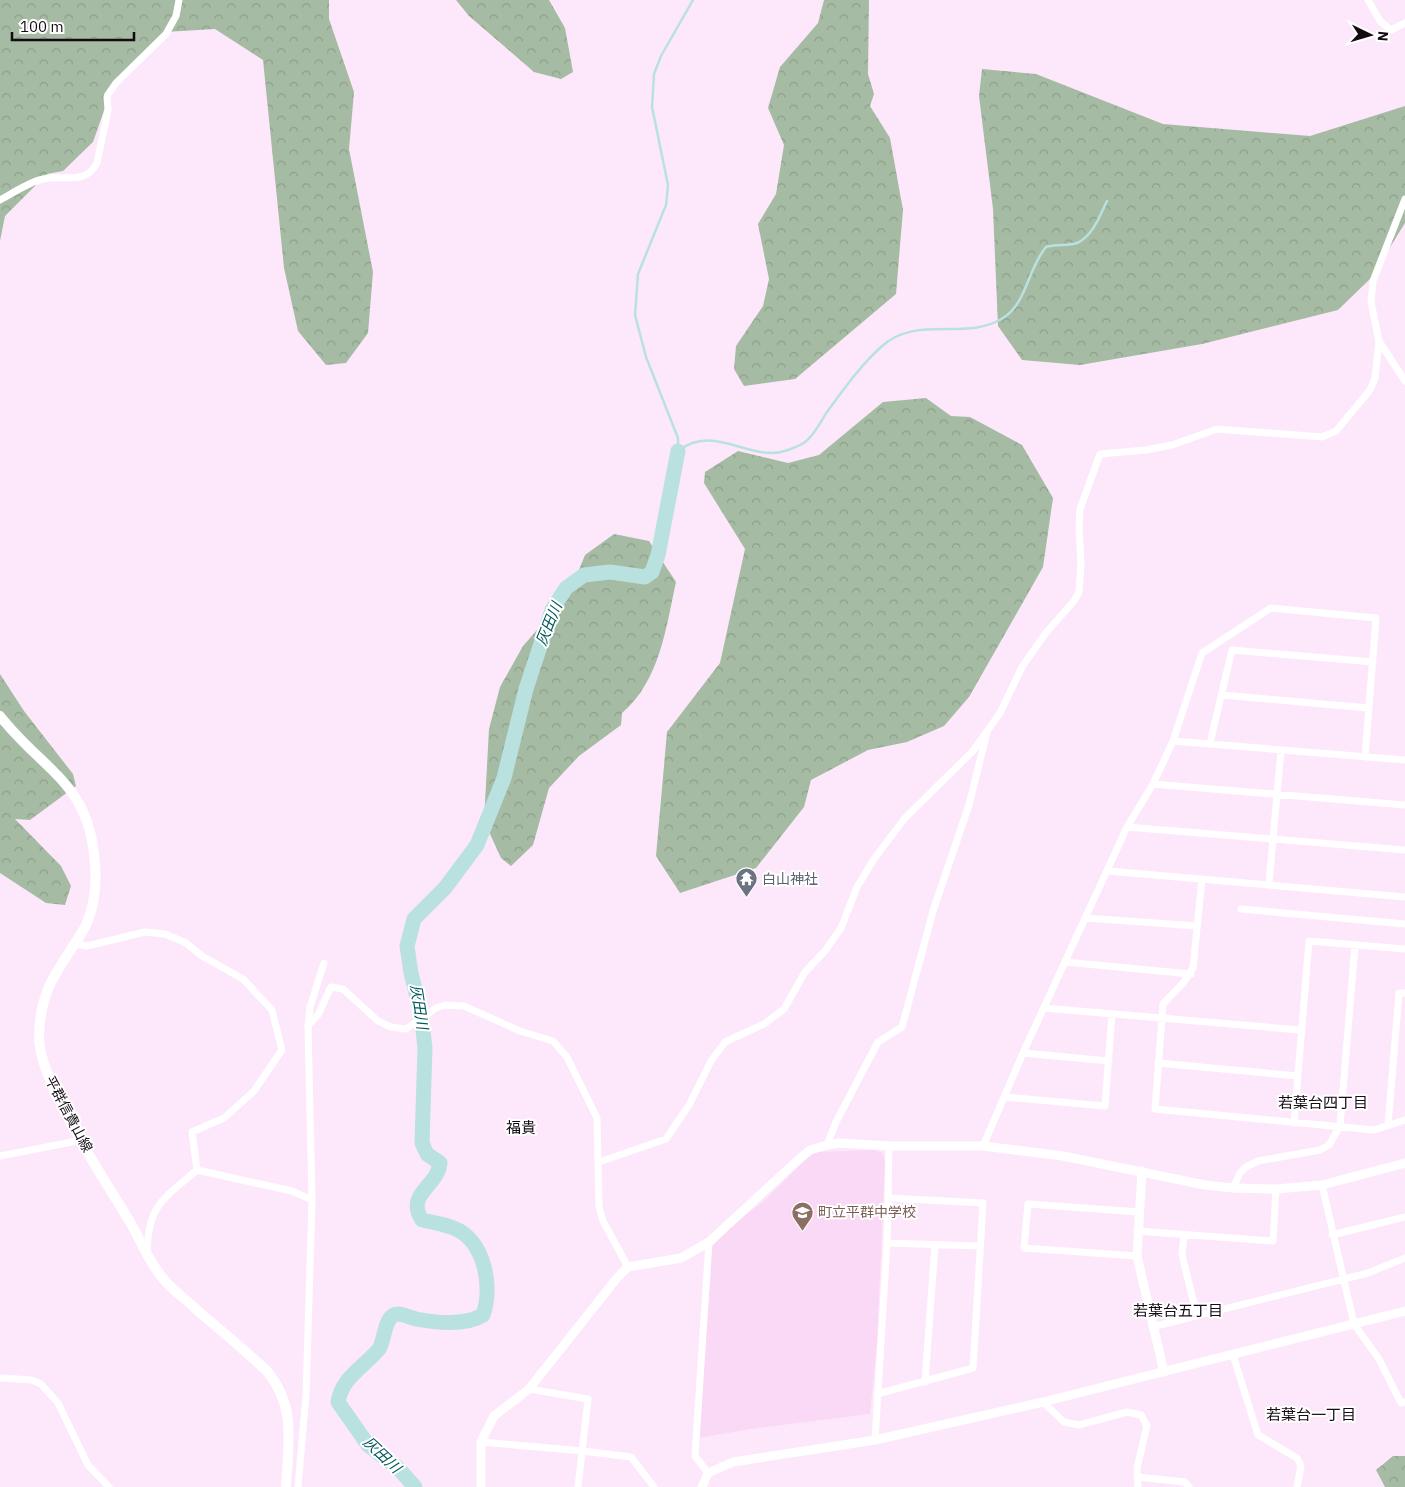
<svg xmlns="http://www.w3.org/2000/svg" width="1405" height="1487" viewBox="0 0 1405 1487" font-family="'IBM Plex Sans','Noto Sans JP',sans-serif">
  <defs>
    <pattern id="forest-crowns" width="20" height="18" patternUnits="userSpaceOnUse" patternTransform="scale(1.25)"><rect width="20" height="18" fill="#a6bba3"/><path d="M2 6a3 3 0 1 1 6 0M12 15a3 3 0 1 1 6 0" fill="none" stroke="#8e9f8b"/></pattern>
  </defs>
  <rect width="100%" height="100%" fill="#fde8fb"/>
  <path fill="#f9d9f6" d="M874,1150L883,1153L885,1163L877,1343L870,1414L751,1429L698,1438L711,1248L729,1228L765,1200L813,1152Z"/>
  <path fill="url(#forest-crowns)" d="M0,0H329V19L354,92L349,149L373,272L368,333L346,363L326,365L298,331L284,268L263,60L215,29L165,32L114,82L93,142L63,171L47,174L5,216L0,241Z
    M456,0H549L565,28L573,72L561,79L534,72L469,16Z
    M824,0H869L868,74L874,94L870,106L890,138L903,210L896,294L795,379L744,386L734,369L736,346L763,306L769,279L758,224L776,194L784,145L768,108L780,67L818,23Z
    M982,69L1036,74L1163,124L1310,136L1405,106V223L1371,278L1338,310L1202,344L1080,365L1022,360L998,326L993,209L979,96Z
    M926,398L951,416L970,417L1022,445L1053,498L1043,567L969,697L944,726L907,742L868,750L811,780L804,807L756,868L680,893L656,856L667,732L720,663L745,549L704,483L705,472L738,451L788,463L819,455L883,402Z
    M614,534L649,541L676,582C666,627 660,681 622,713L621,725L579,756L549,788L533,845L511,866L501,858L484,821L489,729L500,687L523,646L570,592L585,555Z
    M0,674L24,711L73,774L76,786L30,820L15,819L61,866L71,886L65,905L46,903L0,873Z
    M1393,1456H1405V1487H1385L1376,1470Z"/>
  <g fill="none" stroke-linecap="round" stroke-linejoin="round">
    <path stroke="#b9e1e0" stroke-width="2.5" d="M678,451C715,422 751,464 788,450C793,448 800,446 805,442C814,436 821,421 827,412C844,389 860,366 881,347C916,314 966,342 1003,318C1027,303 1028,268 1046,247C1056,244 1068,246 1077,243C1093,236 1100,215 1107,201
      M678,451V438L646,357L635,315L638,274L666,205L668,185L652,107L654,74L661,56L693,0"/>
    <path stroke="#b9e1e0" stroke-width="15" d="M415,1487L398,1468L368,1445L338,1402C342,1377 364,1367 379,1349C385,1341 384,1314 398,1314C404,1314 410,1318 416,1319C437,1323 465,1326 483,1315C492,1289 486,1250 463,1233C452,1225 435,1223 422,1220C405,1194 438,1186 440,1163L427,1154L422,1143L425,1048L421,1013L411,973L407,946L414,919L445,888L477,845L504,778L526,689L552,610L566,588L584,575L610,572L645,577L652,572L658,555L678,451"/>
    <path stroke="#fff" stroke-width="7" d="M1368,0L1380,21L1391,30L1405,23
      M1405,199L1373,281L1371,302L1379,341L1405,381
      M0,200C13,193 29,182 43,179C64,174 85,186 97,163L108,110L107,96L116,83L166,34L176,16L179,0
      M1222,695L1368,708
      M1173,741L1405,760
      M1210,743L1232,650L1373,662
      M1153,784L1405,805
      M1127,827L1405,850
      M1108,871L1405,897
      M1202,879L1193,968L1184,982L1163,1004L1155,1109L1374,1130L1405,1120
      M1269,883L1281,750
      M1241,909L1405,924
      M1086,918L1197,926
      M74,944L87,946L145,932L165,934L186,943L202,956L243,979L272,1010L282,1050L254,1091L224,1118L192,1132L197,1170
      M1065,962L1191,974
      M1044,1008L1300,1030
      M308,1026L318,1015L331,987L343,989L378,1021L391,1027L406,1029L436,1008L445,1005L464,1006L520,1031L553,1041L567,1057L597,1118L599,1207L603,1221L628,1267
      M1023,1053L1109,1061
      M1158,1063L1298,1076
      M1005,1097L1105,1106L1112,1014
      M1294,1123L1309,941L1405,949
      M1388,1125L1399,993H1405
      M827,1145L836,1122L878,1042L902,1027L933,911L969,805L987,732
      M983,1146L1023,1053L1127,827L1153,784L1173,741L1202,653L1271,608L1376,618L1365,757
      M0,1156L82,1140
      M599,1162L666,1139L689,1105L711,1061L725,1042L764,1024L784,1009L805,972L825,951L841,928L857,887L874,859L905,818L973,751L1000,713L1022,667L1045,634L1074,601L1079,592L1081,564L1079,527L1080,509L1100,454L1146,450L1172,445L1217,429L1322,437L1336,431L1370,390L1375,378L1379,341
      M197,1170L292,1191L312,1200
      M1322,1185L1354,1324L1379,1359L1401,1403L1405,1402
      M1233,1188L1240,1173L1246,1167L1258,1161L1320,1150L1329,1145L1340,1126L1355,945
      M1137,1231L1273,1241L1276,1189
      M1184,1235L1182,1255L1197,1316
      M1332,1235L1405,1217
      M887,1243L980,1246
      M147,1251C149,1204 163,1199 197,1170
      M1137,1256L1024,1248L1028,1204L1139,1212
      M1152,1327L1368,1273L1405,1258
      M1233,1355L1258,1435L1297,1458L1301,1466L1297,1487
      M0,1378L32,1380L41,1384L58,1403L88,1465L109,1487
      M925,1382L935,1245
      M529,1389L588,1399L578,1487
      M877,1394L973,1368L983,1203L889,1198
      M1043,1402L1064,1422L1079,1425L1127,1412L1141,1415L1147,1426L1137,1468L1138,1487
      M875,1440L887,1243L889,1146
      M481,1442L583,1451L631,1457L654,1487
      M708,1473L695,1456L709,1242
      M1137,1477L1185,1482L1189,1487
      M298,1487L306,1395L312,1200L308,1026L310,1007L324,963"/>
    <path stroke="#fff" stroke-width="9" d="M1142,1171L1137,1256L1164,1372
      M481,1487V1442L494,1416L529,1389L617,1278L628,1267L681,1258L709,1242L798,1160L810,1150L827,1145L840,1143L889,1146H983L1063,1156L1205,1185L1233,1188L1276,1189L1322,1185L1405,1163
      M702,1487L708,1473L733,1462L875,1440L1043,1402L1405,1311"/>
    <path stroke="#fff" stroke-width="10" d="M0,716C44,772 91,783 95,866C97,889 93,915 81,934C57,972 40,989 39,1037C39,1083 105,1180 130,1222C141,1241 151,1266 166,1282C176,1293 188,1301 198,1311C221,1330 244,1350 266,1370C297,1406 288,1443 286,1487"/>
  </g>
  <defs>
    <symbol id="temple-pin" viewBox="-11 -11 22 30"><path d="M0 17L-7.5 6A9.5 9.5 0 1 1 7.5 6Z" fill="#6b7280" stroke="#fff"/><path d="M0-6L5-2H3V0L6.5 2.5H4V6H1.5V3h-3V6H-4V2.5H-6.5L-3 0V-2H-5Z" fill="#fff"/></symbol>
    <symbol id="school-pin" viewBox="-11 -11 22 30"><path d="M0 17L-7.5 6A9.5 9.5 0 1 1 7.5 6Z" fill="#8d6e63" stroke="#fff"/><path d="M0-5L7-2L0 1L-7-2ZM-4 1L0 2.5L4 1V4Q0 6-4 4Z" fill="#fff"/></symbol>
  </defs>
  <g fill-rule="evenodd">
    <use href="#temple-pin" x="734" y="866" width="25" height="34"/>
    <use href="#school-pin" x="790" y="1200" width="25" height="34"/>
  </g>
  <g text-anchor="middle" stroke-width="4" stroke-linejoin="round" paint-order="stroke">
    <g font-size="14" fill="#5b616d" stroke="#fff" text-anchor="start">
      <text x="762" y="884">白山神社</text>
    </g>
    <g font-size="14" fill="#130a12" stroke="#fff">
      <text transform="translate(69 1114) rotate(62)" y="5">平群信貴山線</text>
    </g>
    <g font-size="14" fill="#785e54" stroke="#fff" text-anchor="start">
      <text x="818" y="1217">町立平群中学校</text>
    </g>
    <g font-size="15" font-style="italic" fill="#005858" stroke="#fff">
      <text transform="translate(549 624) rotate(-68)" y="5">灰田川</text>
      <text transform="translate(419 1007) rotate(81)" y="5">灰田川</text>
      <text transform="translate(382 1455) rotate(43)" y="5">灰田川</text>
    </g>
    <g font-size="15" fill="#130a12" stroke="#fff">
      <text x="1323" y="1108">若葉台四丁目</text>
      <text x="521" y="1133">福貴</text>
      <text x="1178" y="1316">若葉台五丁目</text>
      <text x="1311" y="1420">若葉台一丁目</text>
    </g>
  </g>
  <g transform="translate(1370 35) rotate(95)" stroke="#ffffff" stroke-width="4" paint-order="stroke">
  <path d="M0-4L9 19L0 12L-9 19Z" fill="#130a12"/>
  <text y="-8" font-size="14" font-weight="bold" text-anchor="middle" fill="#130a12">N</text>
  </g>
  <path d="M12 32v8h122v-8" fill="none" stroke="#130a12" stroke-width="2.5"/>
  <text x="20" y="32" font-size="15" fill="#130a12" stroke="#ffffff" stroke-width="4" paint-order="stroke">100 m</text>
</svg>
